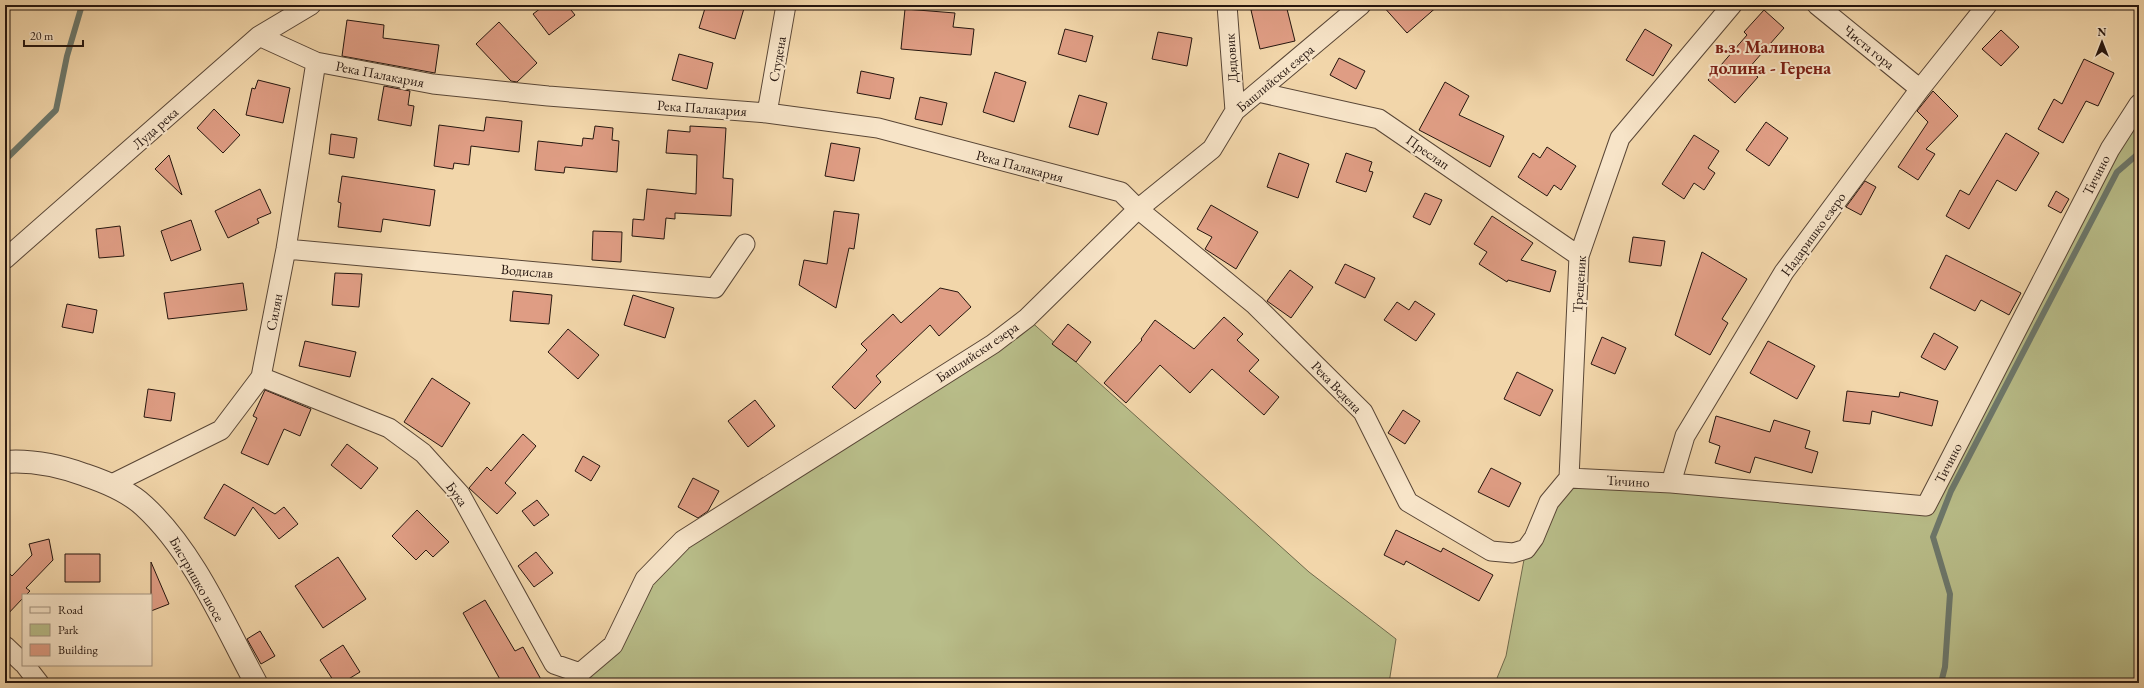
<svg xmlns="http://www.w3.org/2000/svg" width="2144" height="688" viewBox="0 0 2144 688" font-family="'EB Garamond',serif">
  <rect width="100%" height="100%" fill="#f2d6aa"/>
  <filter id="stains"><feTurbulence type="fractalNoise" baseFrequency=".005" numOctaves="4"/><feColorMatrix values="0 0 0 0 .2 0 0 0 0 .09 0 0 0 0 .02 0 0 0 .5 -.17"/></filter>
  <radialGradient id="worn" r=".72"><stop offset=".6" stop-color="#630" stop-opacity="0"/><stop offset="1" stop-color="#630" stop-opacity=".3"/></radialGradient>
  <path fill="#b9be8a" stroke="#706a4c" d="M2139,104V683H1495L1506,656L1526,549L1569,478L1926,506Z
    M1027,318L1309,572L1396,639L1389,683H581L580,673L613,645L645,579L683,540Z"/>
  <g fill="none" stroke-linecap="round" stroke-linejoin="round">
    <path stroke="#6c786c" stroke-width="6" d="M5,160L56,110L67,56L82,5
      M1941,683L1945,667L1950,594L1933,537L1951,491L2117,172L2139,153"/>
  </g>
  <path fill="#df9d84" stroke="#26160f" d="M545,5H567L575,15L549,35L533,14Z
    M706,5H745L735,39L699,28Z
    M1271,5H1286L1295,41L1260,49L1251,10Z
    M1382,5H1439L1407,33Z
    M905,9L955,13L953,27L974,29L971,55L901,49Z
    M1764,10L1784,28L1748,69L1758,77L1735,103L1708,80L1747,35L1744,32Z
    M347,20L384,25L383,38L439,45L435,73L342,56Z
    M499,22L537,63L517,82L511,81L476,44Z
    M1065,29L1093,36L1086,62L1058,54Z
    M1645,29L1672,45L1653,76L1626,60Z
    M2001,30L2019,47L2001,66L1982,49Z
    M1158,32L1192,38L1187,66L1152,59Z
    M679,54L713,63L707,89L672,80Z
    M1339,58L1365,71L1356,89L1330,75Z
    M2084,59L2114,73L2098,106L2086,101L2063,143L2038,129L2054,99L2062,104Z
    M861,71L894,78L890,99L857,93Z
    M995,72L1026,82L1014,122L983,112Z
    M258,80L290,88L283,123L246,115L252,88L255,89Z
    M1445,82L1469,96L1459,115L1504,136L1490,167L1419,130Z
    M384,86L410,91L408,105L414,106L411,126L378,120Z
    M1933,91L1958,116L1926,149L1935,154L1918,180L1898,167L1928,122L1917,111Z
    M1079,95L1107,103L1098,135L1069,127Z
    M920,97L947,103L942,125L915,119Z
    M214,109L240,135L223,153L197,128Z
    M486,117L522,121L519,152L471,146L469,165L454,163L453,169L434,166L439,125L484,131Z
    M1766,122L1788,138L1769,166L1746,150Z
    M595,126L613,128L612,140L619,141L617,172L565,167L564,173L535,170L538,141L582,146L583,138L593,139Z
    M690,126L726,128L723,178L733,179L731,216L675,213V219L666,218L664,239L632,236L633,219L644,220L647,189L696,194L697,155L666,153L668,130L690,132Z
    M2006,133L2039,153L2016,191L1997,180L1969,229L1946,216L1960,190L1969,195Z
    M331,134L357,138L354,158L329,154Z
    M1694,135L1719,151L1708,168L1715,173L1704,190L1694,183L1684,199L1662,184Z
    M831,143L860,148L854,181L825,176Z
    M1547,147L1576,166L1561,190L1554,185L1547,196L1518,177L1533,153L1540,158Z
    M1279,153L1309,164L1298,198L1267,187Z
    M1346,153L1372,162L1369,171L1373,172L1366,192L1336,182Z
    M169,155L182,195L155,169Z
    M342,176L435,190L430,226L383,219L381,232L338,227L341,203L338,202Z
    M1865,181L1876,187L1861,215L1846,207Z
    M260,189L271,213L257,219L259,223L228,238L215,211Z
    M2056,191L2069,199L2061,213L2048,206Z
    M1425,193L1442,200L1430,225L1413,217Z
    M1211,205L1258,232L1236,269L1205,249L1212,237L1197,229Z
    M834,211L859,214L854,249L849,248L836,308L799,285L804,260L827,264Z
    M1492,216L1533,243L1521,260L1556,271L1550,292L1508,280L1507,282L1479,264L1487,252L1474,244Z
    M191,220L201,250L171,261L161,231Z
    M120,226L124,256L99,258L96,229Z
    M593,231L622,232L621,262L592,260Z
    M1633,237L1665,241L1661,266L1629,262Z
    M1702,252L1747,279L1722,319L1728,323L1710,355L1675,335Z
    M1946,255L2021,293L2009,315L1981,300L1975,311L1930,288Z
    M1345,264L1375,278L1365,298L1335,283Z
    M1290,270L1313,287L1291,318L1267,301Z
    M335,273L362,274L359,307L332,305Z
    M243,283L247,310L168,319L164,293Z
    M940,288L958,292L971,307L939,336L930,325L876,376L881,382L855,409L832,387L867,350L861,344L893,314L901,323Z
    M513,291L552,295L549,324L510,321Z
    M633,295L674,308L665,338L624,325Z
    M1415,301L1435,314L1416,341L1384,320L1397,302L1409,310Z
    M67,304L97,310L93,333L62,327Z
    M1224,317L1243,334L1237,340L1259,360L1249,371L1279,397L1264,415L1212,369L1190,393L1160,365L1126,403L1104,383L1142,340L1141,339L1155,320L1194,349Z
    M1068,324L1091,342L1076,362L1052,344Z
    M568,329L599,355L578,379L548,352Z
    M1934,333L1958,347L1945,370L1921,357Z
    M1602,337L1626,348L1615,374L1591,364Z
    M305,341L356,352L350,377L299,366Z
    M1768,341L1815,366L1797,399L1750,373Z
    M1517,372L1553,390L1540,416L1504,399Z
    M432,378L470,403L442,447L404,422Z
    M148,389L175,393L171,421L144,417Z
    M265,390L311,409L300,436L284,429L268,465L241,453L257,418L253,416Z
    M1847,391L1899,397L1900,392L1938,401L1932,426L1872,411L1870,424L1843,421Z
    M755,400L775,426L748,447L728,421Z
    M1403,410L1420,421L1405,444L1388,433Z
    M1716,416L1770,432L1774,420L1810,431L1805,448L1818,452L1812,473L1755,457L1750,473L1715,463L1720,446L1709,442Z
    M523,434L536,446L505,483L516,493L497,514L469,488L487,467L491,471Z
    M347,444L378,468L361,489L331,465Z
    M583,456L600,466L591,481L575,471Z
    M1491,468L1521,483L1509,507L1478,492Z
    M693,478L719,491L708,511L698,518L678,507Z
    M224,484L275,514L284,507L298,524L279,539L253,507L235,536L204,518Z
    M537,500L549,515L534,526L522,511Z
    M417,510L449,542L433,557L426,550L416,560L392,536Z
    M1396,530L1441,552L1443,548L1493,575L1479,601L1406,561L1404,565L1384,555Z
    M49,539L53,560L26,588L30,591L26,595H23V598L5,617V569L12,576L32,555L29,544Z
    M536,552L553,573L534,587L518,566Z
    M65,554H100V582H65Z
    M338,557L366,599L323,628L295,586Z
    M151,562L169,604L151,611Z
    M485,600L515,651L523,647L543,683H502L463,613Z
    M260,631L275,656L261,664L247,639Z
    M343,645L360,672L342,683H335L320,660Z"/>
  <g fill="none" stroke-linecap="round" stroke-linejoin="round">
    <defs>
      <path id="minor" d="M1227,5L1235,111
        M1817,5L1920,89
        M259,36L316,62L433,84L548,96L767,113L878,128L1121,192L1138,209L1255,305L1363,412L1408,502L1491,551L1513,553L1526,549L1534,538L1549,502L1569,478L1579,256L1620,138L1732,5
        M1258,92L1379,119L1579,256
        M767,113L786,5
        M286,249L715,288L745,244
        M5,259L259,36L311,5
        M261,377L389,428L423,453L460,494L554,664L580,673
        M1569,478L1671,483L1926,506L2110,149L2139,104
        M1671,483L1685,436L1784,272L1920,89L1987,5
        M112,484L221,430L261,377L286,249L316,62
        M5,646L23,663
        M25,665L39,683
        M580,673L613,645L645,579L683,540L993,344L1027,318L1138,209L1212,149L1235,111L1361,5"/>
      <path id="tertiary" d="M5,462C32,460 60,466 85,475C106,482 128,491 144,506C194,552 224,624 256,683"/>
    </defs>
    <use href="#minor" stroke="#594636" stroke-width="21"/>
    <use href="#tertiary" stroke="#594636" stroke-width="24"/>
    <use href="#minor" stroke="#f7e4c8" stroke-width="19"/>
    <use href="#tertiary" stroke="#f7e4c8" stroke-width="22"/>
  </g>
  <g text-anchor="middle" stroke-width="4" stroke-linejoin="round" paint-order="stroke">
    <g font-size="14" fill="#26160f" stroke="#f7e4c8">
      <text transform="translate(1869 47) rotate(39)" y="5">Чиста гора</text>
      <text transform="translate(1231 58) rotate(-94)" y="5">Дядовик</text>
      <text transform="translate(777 59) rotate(-80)" y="5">Студена</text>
      <text transform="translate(380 74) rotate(11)" y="5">Река Палакария</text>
      <text transform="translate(1275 78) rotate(-40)" y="5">Башлийски езера</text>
      <text transform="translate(702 108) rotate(4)" y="5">Река Палакария</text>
      <text transform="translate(155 128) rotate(-41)" y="5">Луда река</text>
      <text transform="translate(1428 152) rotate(35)" y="5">Преслап</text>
      <text transform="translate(1020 166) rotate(15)" y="5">Река Палакария</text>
      <text transform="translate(2096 175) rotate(-63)" y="5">Тичино</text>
      <text transform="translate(1813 234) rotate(-54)" y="5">Надаришко езеро</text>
      <text transform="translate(527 271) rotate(5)" y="5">Водислав</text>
      <text transform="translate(1579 284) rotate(-86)" y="5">Трещеник</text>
      <text transform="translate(274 312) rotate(-79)" y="5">Силян</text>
      <text transform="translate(977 352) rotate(-34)" y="5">Башлийски езера</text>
      <text transform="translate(1337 387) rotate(46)" y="5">Река Ведена</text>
      <text transform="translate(1948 463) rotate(-63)" y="5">Тичино</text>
      <text transform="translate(1628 481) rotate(3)" y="5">Тичино</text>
      <text transform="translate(457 494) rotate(54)" y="5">Бука</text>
      <text transform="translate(197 579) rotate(60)" y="5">Бистришко шосе</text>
    </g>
    <g font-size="18" font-weight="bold" fill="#7a1f14" stroke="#f7e4c8">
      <text x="1770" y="53">в.з. Малинова<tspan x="1770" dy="21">долина - Герена</tspan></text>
    </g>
  </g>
  <rect width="2144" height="688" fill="none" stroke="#f2d6aa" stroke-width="20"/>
  <rect x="6" y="6" width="2132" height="676" fill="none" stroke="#26160f" stroke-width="2"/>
  <rect x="10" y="10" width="2124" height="668" fill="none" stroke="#26160f"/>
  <rect x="22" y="594" width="130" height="72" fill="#f7e4c8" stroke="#a3927e"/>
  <rect x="30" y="607" width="20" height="6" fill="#f7e4c8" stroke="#a3927e"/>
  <text x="58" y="614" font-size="12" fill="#26160f">Road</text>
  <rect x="30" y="624" width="20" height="12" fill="#b9be8a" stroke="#a3927e"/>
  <text x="58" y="634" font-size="12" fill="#26160f">Park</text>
  <rect x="30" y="644" width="20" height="12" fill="#df9d84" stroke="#a3927e"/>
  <text x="58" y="654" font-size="12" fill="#26160f">Building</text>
  <g transform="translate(2102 42)" stroke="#f7e4c8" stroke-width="3" paint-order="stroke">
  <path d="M0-3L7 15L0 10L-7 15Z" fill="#26160f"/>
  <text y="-6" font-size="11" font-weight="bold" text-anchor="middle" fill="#26160f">N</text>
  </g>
  <path d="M24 40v6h59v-6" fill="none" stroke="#26160f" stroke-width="2"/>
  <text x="30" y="40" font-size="12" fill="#26160f" stroke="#f7e4c8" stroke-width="3" paint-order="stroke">20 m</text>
  <rect width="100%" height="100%" filter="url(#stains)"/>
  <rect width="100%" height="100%" fill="url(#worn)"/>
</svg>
